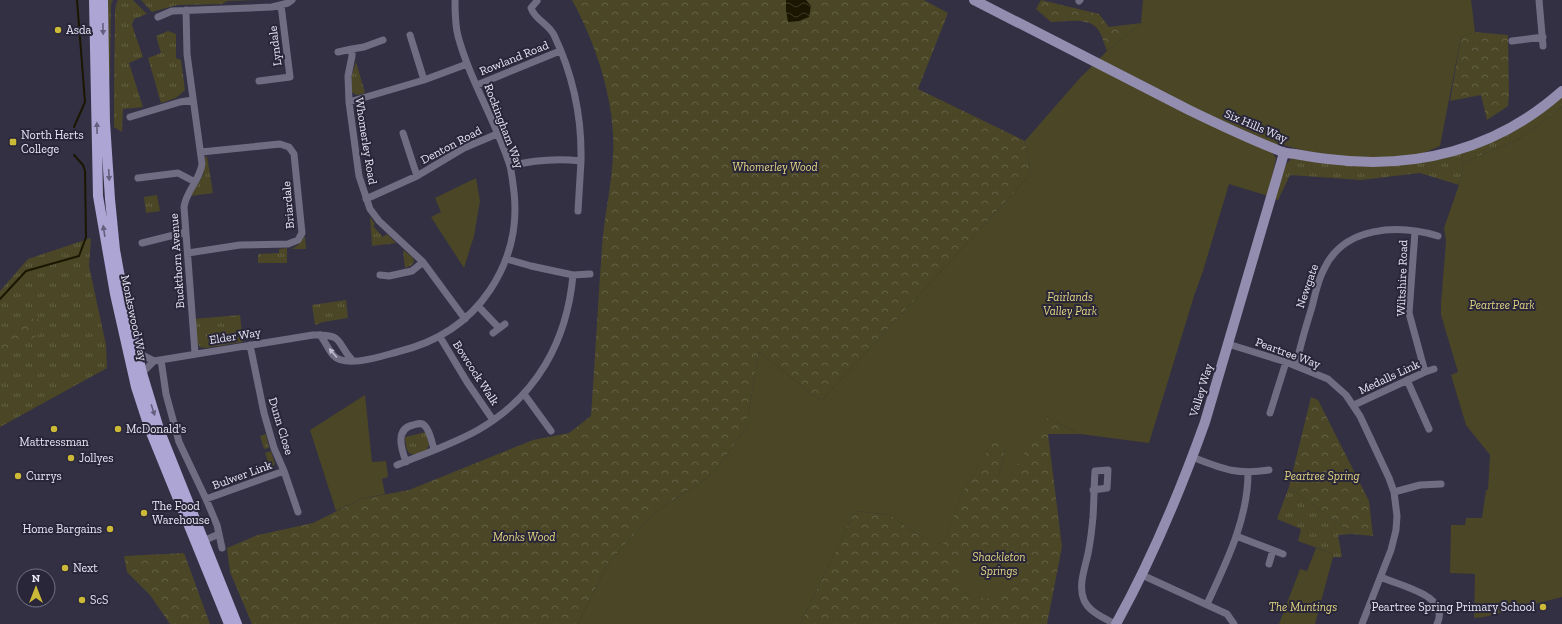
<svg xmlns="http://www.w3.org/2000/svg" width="1562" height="624" viewBox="0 0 1562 624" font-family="'Zilla Slab',serif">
  <defs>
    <pattern id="grass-tufts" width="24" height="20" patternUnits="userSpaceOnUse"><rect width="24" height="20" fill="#4a4626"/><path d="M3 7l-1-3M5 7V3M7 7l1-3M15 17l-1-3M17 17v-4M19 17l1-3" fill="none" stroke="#646146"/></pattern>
    <pattern id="forest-crowns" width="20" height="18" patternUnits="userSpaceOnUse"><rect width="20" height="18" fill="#4a4626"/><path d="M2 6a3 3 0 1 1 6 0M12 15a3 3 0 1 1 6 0" fill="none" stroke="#646146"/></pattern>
    <pattern id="water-waves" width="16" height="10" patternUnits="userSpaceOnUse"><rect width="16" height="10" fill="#1b1600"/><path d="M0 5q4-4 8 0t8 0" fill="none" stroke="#3c3826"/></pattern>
  </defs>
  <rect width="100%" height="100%" fill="#333044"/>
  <path fill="url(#grass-tufts)" d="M105,0H113L111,4L110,75L108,81Z
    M118,0H133L147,14L134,19L132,25L143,57L129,63L143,107L123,109L122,132L114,127C114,94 114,61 115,27C115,19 114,7 118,0Z
    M141,0H258L227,1L222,4L177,5L152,12Z
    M168,31L176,34V58L181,60L185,90L176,98L161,103L148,58L161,53L156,36Z
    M356,62L365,93L358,95C357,95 353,93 352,92C347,87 354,68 356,62Z
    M1562,95V107L1516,141L1464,162L1459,185L1420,173L1361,180L1290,175L1278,200L1275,199L1286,164L1292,158L1458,154Z
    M207,156L213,193L191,196L204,173V159Z
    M157,195L160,211L146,213L144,197Z
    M370,217L375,224L373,226L383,237L387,234L396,243L372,246Z
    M305,236L306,249H292L298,245Z
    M91,238L89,266L106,345L107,368L0,427V291L28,259Z
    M287,248V263H258V254L279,253V249Z
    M403,250L412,257L414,261L412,265L405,268Z
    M346,300L348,318L323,322L315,325L312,305Z
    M240,315L243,342L205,348L200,347L195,339L193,319Z
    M426,432L429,445L426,451C410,458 406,455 405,437Z
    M266,434L269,448L264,449L260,436Z
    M271,451L275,464L271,470L265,453Z
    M1289,487L1352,534L1338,535L1342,557H1333L1331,553L1298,541L1301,529L1277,519Z"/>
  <path fill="url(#forest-crowns)" d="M572,0H924L948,13L918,89L1025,141L1031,174L821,401L759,352L746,428L713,474L655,512L608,563L578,624H252L230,572L227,548L258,535L313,523L361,499L409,490L533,440L569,433L591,416C595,360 598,303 602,247C604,216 612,185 613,154C616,103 596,44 572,0Z
    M1041,0L1099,14L1109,27L1141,23L1107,51C1104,44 1102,34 1097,28C1086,17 1065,22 1051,22L1036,9Z
    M1475,32L1508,35L1509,94L1508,106L1487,120L1481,95L1450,101L1461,37Z
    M31,319H38L44,326L39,334L0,361V341Z
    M1311,397L1318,400L1369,501L1373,536L1352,534L1289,487Z
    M1047,418L1080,434H1048L1062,547L1047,624H800L855,511L890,515L914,532L942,546L963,491L994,439L1006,447L998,477Z
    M184,553L210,624H170L150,595L127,572L124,556Z"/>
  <path fill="#4a4626" d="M1143,0H1471L1475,32L1461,37L1440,146L1419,155L1358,159L1305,151L1280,144L1270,150L1276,158L1268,196L1229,184L1203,271L1194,296L1149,443L1080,434L1047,418L1007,480L998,477L1006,447L994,440L963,491L942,547L914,532L890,515L855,511L800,624H578L608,563L655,512L713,474L746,428L759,352L821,401L1031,174L1025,141L1079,79L1107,51L1141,23Z
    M1562,107V597L1484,617L1474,618L1475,574L1450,573L1451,525H1465L1466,518H1482L1486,490H1488L1490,455L1466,425L1451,375L1458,372L1441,315V303L1446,241L1444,228L1459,185L1464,162L1516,141Z
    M476,178L480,201L474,236L464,268L431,217L441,212L435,198Z
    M365,395L372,462L386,461L388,477L382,479L385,494L361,499L336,511L310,430Z
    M990,545L1006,563L1009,584L993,599L972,597L963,592C961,577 957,559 965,546Z
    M1316,548L1331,553L1333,557L1315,624H1279L1300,569L1307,571Z"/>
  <path fill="url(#water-waves)" d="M786,0H806L811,6L809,17L799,21L788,22L786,10Z"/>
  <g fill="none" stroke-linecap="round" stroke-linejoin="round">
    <path stroke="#1b1600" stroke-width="2" d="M74,127L85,102L77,0
      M0,299L26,271L79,256L86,237L85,171L83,165L74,155"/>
    <path stroke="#706d83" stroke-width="7" d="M1539,0L1543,46
      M537,1L531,8C535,20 548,23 554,35C573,75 582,118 581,161
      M1079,1L1080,0
      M186,10L187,54L202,164C200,180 186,191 184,207L195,353
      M158,17L172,11L272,7L288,3L292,0
      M410,35L424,80
      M383,40L364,47L352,49V56L348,76L349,102L359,176L370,209L379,221L423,262L465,319
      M1512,41L1543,37
      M338,52L352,49
      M259,81L290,77L281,5
      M477,85L560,51
      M349,102L424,80L467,64
      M130,117L180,102L193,100
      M403,133L417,176
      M510,166C534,160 556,158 581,161L578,211
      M138,178L178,173L195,182
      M366,199L417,176L464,148L497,134
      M1415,232L1409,313L1425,372
      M142,243L186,232
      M188,253L240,245L288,244L298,240L302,233L294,154L289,147L280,144L201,152
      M380,275L389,276L412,271L423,262
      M573,275L590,274
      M478,306L499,328
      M493,333L505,324
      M320,335C325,341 328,349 333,355C345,369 382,356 397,352C435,343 468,323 490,290C510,260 518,228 514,192C513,184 512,174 510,166C496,121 470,81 458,36C455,25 455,12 455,0
      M440,337L467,382L493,420
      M1228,344L1286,362L1328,379L1346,395L1360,416L1389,478L1394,492L1397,516L1396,530L1391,550L1362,624
      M250,345L264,413L274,448L284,471L298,512
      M136,352L154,361
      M161,360L166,394L179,442L206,499L217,525L222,548
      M1296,366C1300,346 1306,326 1312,307C1315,294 1318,280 1324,269C1344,226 1398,224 1438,236
      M142,373L154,361L313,335C346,334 335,343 353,361
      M1407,380L1429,429
      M524,394L551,431
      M1354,405L1425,372L1434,369
      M1270,413L1286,362
      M1192,457C1223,469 1236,475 1269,470
      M406,462C401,448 395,429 413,425C417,424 422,422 425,426C430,431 432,443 434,449
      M397,465C424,454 453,444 478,430C537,396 567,341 573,275L531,266L507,259
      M1093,490L1107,488L1108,470L1095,471C1094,486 1094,502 1093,517C1092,527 1091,538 1089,548C1087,564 1077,584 1084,600C1089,612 1104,618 1115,624
      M1394,492L1420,485L1441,484
      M206,499L284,471
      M1236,536L1283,554
      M203,541L219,534
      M1269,564L1273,550
      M1142,575L1227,614L1234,624
      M1381,577C1399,586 1451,595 1437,624
      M1207,604C1226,563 1248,519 1248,473"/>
    <path stroke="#938db0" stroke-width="10" d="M974,0L1189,110C1220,125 1251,140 1283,152C1287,154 1291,153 1295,154C1306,156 1317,158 1328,159C1415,170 1496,150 1562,91
      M1116,624C1152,559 1180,492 1205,422L1284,153"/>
    <path stroke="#ada5d3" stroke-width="10" d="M94,0L98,196L115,294L136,387L150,430L229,624
      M103,0L105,122L110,199L115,250L123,294L142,373L159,429L237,624"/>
  </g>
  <defs><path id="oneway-solid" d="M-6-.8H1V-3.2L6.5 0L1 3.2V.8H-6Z"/></defs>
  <g fill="#645f7f">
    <use href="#oneway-solid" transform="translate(103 29) rotate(89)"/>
    <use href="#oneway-solid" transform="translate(97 128) rotate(-91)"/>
    <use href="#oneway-solid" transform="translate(109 175) rotate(87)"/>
    <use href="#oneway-solid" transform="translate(104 231) rotate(-99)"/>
    <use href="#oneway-solid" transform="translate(153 410) rotate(72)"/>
  </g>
  <use fill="#bdbccc" href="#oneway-solid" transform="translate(333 353) rotate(-130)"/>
  <g fill="#ccb938" stroke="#29263a" stroke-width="1.5">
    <circle cx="58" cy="30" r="4"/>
    <rect x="9" y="138" width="8" height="8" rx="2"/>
    <circle cx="54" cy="429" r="4"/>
    <circle cx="118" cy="429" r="4"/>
    <circle cx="71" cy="458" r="4"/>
    <circle cx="18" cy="476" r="4"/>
    <circle cx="144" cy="513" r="4"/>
    <circle cx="110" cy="529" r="4"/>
    <circle cx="65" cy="568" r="4"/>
    <circle cx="82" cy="600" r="4"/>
    <circle cx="1543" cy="607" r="4"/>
  </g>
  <g text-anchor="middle" stroke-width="4" stroke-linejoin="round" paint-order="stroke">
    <g font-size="12" fill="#e7e6f3" stroke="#29263a" text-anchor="start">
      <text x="66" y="34">Asda</text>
      <text x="21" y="139">North Herts<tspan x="21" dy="14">College</tspan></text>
      <text x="126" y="433">McDonald's</text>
      <text x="54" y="446" text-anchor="middle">Mattressman</text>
      <text x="79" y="462">Jollyes</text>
      <text x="26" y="480">Currys</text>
      <text x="152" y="510">The Food<tspan x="152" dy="14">Warehouse</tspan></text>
      <text x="102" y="533" text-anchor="end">Home Bargains</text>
      <text x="73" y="572">Next</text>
      <text x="90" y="604">ScS</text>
      <text x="1535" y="611" text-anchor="end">Peartree Spring Primary School</text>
    </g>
    <g font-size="12" fill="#e7e6f3" stroke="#29263a">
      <text transform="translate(275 46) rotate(-97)" y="4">Lyndale</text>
      <text transform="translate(514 58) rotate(-22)" y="4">Rowland Road</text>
      <text transform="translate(504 126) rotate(69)" y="4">Rockingham Way</text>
      <text transform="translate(1256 126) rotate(23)" y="4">Six Hills Way</text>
      <text transform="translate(366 141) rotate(81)" y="4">Whomerley Road</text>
      <text transform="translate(451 145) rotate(-28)" y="4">Denton Road</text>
      <text transform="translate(288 205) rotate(-95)" y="4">Briardale</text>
      <text transform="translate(177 261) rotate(-94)" y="4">Buckthorn Avenue</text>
      <text transform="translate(1402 278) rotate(-88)" y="4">Wiltshire Road</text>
      <text transform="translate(1307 286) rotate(-71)" y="4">Newgate</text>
      <text transform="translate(134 318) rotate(78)" y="4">Monkswood Way</text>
      <text transform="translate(235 336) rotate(-9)" y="4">Elder Way</text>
      <text transform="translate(1288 353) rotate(20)" y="4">Peartree Way</text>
      <text transform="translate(476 373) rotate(57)" y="4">Bowcock Walk</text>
      <text transform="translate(1389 377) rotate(-25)" y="4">Medalls Link</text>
      <text transform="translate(1201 390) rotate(-73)" y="4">Valley Way</text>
      <text transform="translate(281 426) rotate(73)" y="4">Dunn Close</text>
      <text transform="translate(242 475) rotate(-20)" y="4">Bulwer Link</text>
    </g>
    <g font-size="12" font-style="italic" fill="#e2d580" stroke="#29263a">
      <text x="775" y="171">Whomerley Wood</text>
      <text x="1070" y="301">Fairlands<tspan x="1070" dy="14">Valley Park</tspan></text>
      <text x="1502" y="309">Peartree Park</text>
      <text x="1322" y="480">Peartree Spring</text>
      <text x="524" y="541">Monks Wood</text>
      <text x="999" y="561">Shackleton<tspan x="999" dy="14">Springs</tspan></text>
      <text x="1303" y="611">The Muntings</text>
    </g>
  </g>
  <g transform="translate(36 588)"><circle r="19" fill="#29263a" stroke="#757384"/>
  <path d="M0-3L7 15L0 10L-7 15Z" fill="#ccb938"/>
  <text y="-6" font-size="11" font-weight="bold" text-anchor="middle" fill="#e7e6f3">N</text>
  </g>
</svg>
